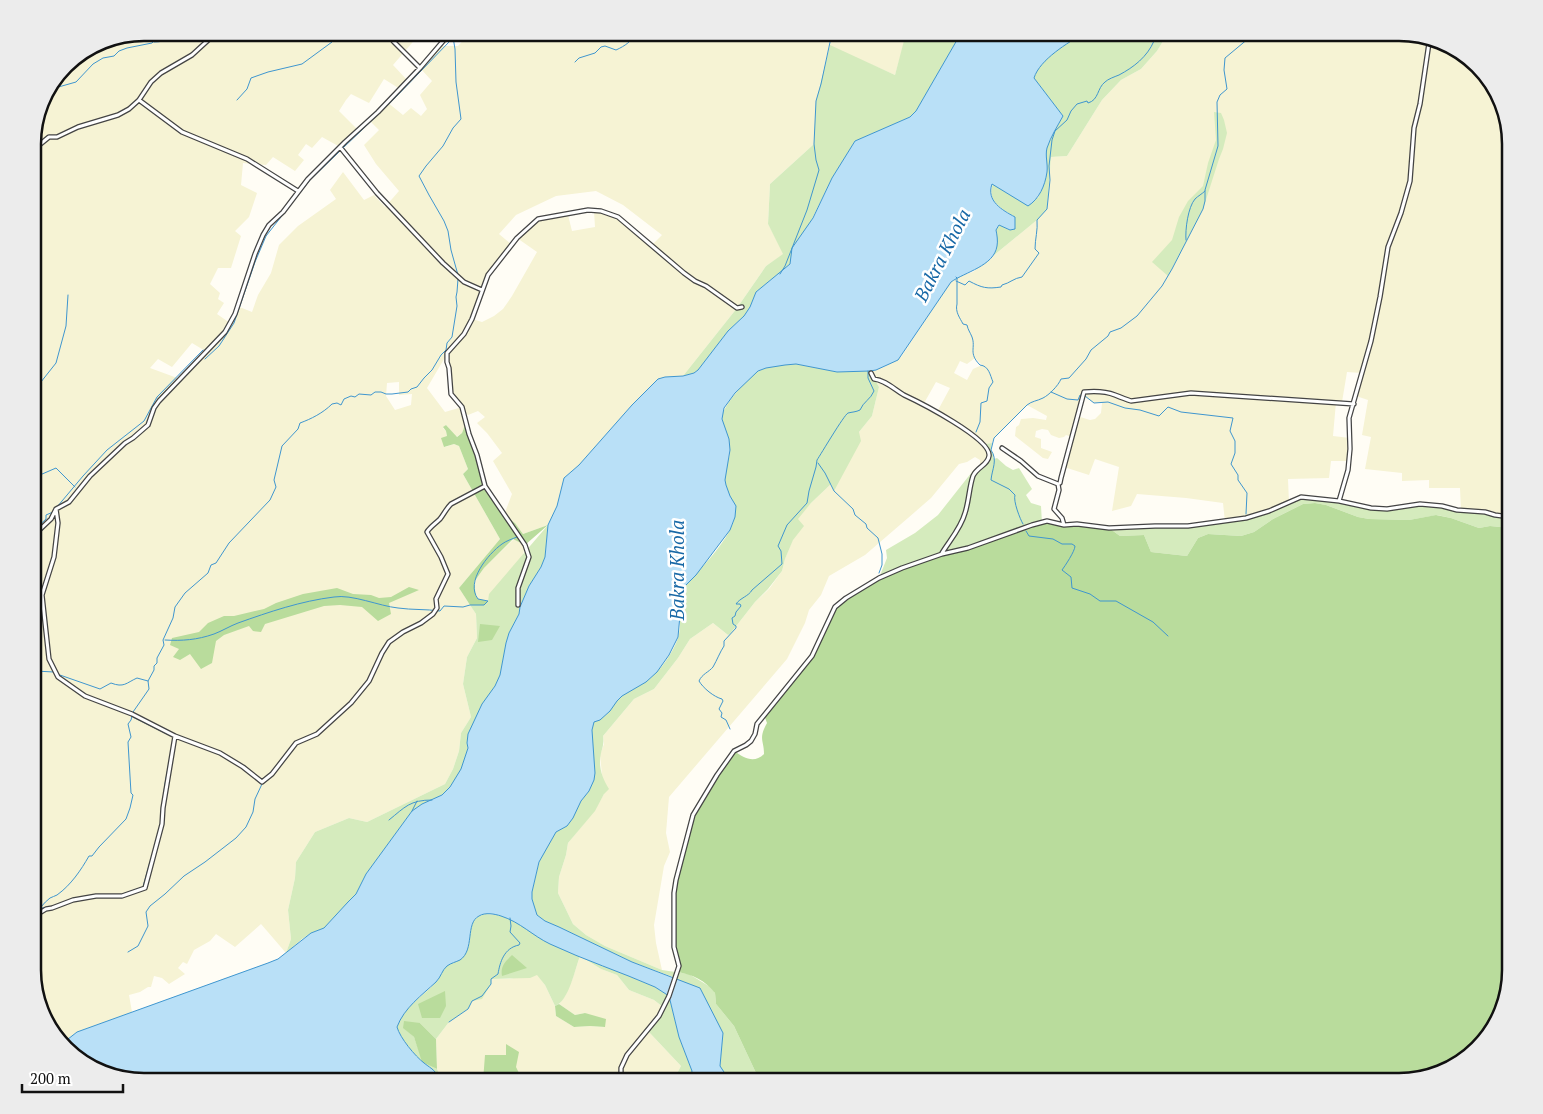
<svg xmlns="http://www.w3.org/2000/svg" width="1543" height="1114" viewBox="0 0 1543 1114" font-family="'PT Serif',serif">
  <rect width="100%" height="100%" fill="#fffdf5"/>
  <path fill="#f6f3d4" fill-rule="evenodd" d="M144,33H427L418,36L393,65L408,81L400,89L384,79L369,103L351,94L346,100L339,111L358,130L340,147L322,137L312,148L306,144L298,155L304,160L295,171L273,157L266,165L243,163L241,185L257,193L249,217L235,231L241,236L231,268H218L210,284L220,293L218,299L224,303L217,314L230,323L237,306L252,312L258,295L271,273L279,245L298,226L336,199L330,190L343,172L364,200L374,195L385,207L399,191L376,164L364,145L379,130L369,120L387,102L403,115L411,108L421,116L427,109L420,95L432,81L420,68L439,46H458L470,33H907L895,75L829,46L816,101L814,144L770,184L768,224L784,254L766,266L737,308L683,376L665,377L658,380L632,405L579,465L564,478L557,506L548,525L523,534L515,523L504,515L512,494L493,461L502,453L487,433L477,423L485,417L478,411L468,415L465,413L467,420L462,433L456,437L446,425L443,428L446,431L447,436L445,447L454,444L459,446L468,469L463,474L500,539L459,588L476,614L477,638L467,657L463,684L471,717L461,733L459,751L453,769L445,784L367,822L349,818L315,832L296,862L295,878L288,910L291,939L286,953L261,924L235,947L216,934L210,941L194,950L187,964L183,962L178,968L185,974L169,984L162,978L154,976L151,987H148L140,992L129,995L132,1012L77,1032L63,1043L44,1019L33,977V137L44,95L70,60L102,41ZM596,191L623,205L662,235L652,245L618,217L594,211L595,227L572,231L568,215L538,219L517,238L537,252L512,296L503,309L494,316L482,322L472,319L488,275L512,245L499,234L516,215L556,196ZM192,343L207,352L180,379L150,368L158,359L172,367ZM447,354L451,394L462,407L445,412L427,388ZM399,382V395L412,394L411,405L395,410L386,396L387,383Z
    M1168,33H1399L1466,55L1499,95L1510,144V426L1505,442L1510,463V517L1461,510L1460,488H1429V480L1402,481V473L1365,469L1371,437L1362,435L1368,400L1356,396L1362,373L1347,372L1342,402H1336L1333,436L1350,438L1349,461H1331L1329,478L1288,479L1289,503L1269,511L1225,522L1223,503L1186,498L1137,494L1131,506L1112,511L1119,467L1095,459L1089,475L1064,467L1072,437L1066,435L1064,437L1059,438L1051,435L1048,430L1042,429L1036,431L1035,437L1041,439V448L1052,452L1048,459L1043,458L1015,436L1016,427L1019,425L1021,419L1033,418L1046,420L1047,416L1027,405L994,438L992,443L985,444L990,457L980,467V460L975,457L967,462L959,464L931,498L908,518L865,555L829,576L821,595L809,610L805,623L787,659L669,797L666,833L670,852L664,866L654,925L656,943L662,970L605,946L586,935L573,924L558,893L559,877L566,855L568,843L594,811L604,794L600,755L604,744L603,736L634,699L654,689L678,658L690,639L713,623L728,635L730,634L755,602L769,589L782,571L785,559L793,539L803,526L797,519L811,503L831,484L834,490L859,432L872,416L879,387L870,371L884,367L901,357L951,282L960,276L973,272L987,261L1037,220L1047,209L1051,157L1067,156L1102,100L1121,80L1141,69L1157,51ZM975,358L982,365L973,369L967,380L954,373L960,361L967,364ZM936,382L950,388L937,412L923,405ZM1083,396L1094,403H1102L1101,413L1095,419L1090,420L1077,416Z
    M514,539L525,545L523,555L488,601L478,599L476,595L474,582L484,568Z
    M580,956L601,969L617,975L629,990L654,1000L663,1007L648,1031L681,1066L673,1081H448V1080L441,1077L437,1069L436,1039L449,1022L467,1009L472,1001L491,979H508L537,974L545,985L555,1006L556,1016L574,1027L590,1026L605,1027L585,1013L575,1015L559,1004L565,996L572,980Z"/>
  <path fill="#d5ebbd" d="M906,33H959L957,40L916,111L910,117L855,141L832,178L790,264L756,292L750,307L744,316L728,331L698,370L694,373L683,376L737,308L766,266L783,254L768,224L770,184L814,144L816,101L830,45L895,75Z
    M1084,33H1168L1157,51L1141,69L1121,80L1102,100L1067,156L1051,157L1047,209L1037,220L993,256C998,247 997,239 996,230L1000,225L1009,230L1015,229V217C1002,209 986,201 993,184L1038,198C1046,182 1044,170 1046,152C1048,138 1057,128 1063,116L1034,78C1040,59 1067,43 1084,33Z
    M1214,112L1221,113L1224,120L1227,133L1223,149L1219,159L1203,209L1168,276L1152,262L1172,240L1179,217L1188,201L1203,186L1208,163L1216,140Z
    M796,364L837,372L870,371L879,387L872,416L859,432L861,441L834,491L831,484L811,503L798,519L804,526L793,540L785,559L782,571L768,589L755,602L730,634L728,635L713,623L690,639L678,658L654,689L634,699L603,736C604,743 603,746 601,753C598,766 602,778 609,789L604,794L595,811L568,843L566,855L559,877L558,893L573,924L586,935L605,946L662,970L689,974L712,988L715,993L716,1004L734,1026L756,1073V1081H730L720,1066L723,1033L676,978L632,962L559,927L545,921L537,915L532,899V892L539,863L543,853L556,832L567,826L575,813L581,801L589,791L595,773L592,744V730L594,721C613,715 609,706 621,697C628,691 637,688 644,683C658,674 672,655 678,638C683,624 676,600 685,586C687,582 692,579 695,575C708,561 729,538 734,520C737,509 727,494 725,483C723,472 730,461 730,450C729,438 722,428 722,417C723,405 749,376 759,371C770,365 784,365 796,364Z
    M992,443L991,450L993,454L994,459L997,458L1006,466L1013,470L1019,468L1032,489L1026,495L1031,503L1041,506L1042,523L879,578L887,558L886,550L915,533L938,515L968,477L973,471L980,469L989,456L985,444Z
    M1301,497L1316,498L1371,508L1387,509L1420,504L1510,517V528L1490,526L1479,528L1451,518L1437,515L1409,520L1369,519L1358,517L1326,505L1315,503L1303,504L1273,519L1254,532L1241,536L1208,534L1198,538L1187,556L1151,552L1144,535L1120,536L1109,528C1162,527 1219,529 1269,511C1280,507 1290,501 1301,497Z
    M548,525L545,557L541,567L529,586L520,607L519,614L509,633L506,643L500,675L495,686L489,695L467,743C471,759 456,783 443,794C434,801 422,804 412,811L366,874L356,894L324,928L311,933L302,939L286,953L291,939L288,910L295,878L296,862L315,832L349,818L367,822L445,784L453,769L459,751L461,733L471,717L463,684L467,657L477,638L476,614L470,605H484L488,601L489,594Z
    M485,914L499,915L517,922L549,943L655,987L669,996L679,1037L692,1071L690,1081H673L681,1066L648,1031L663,1007L654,1000L629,990L617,975L601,969L580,956C575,969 569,1001 555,1006L545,985L537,975L530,978L491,979V984L482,999L472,1001L469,1008L449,1022L436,1039L420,1023L404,1028L414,1037L423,1062L437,1069L441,1077L442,1081H439C436,1070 433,1070 424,1063C415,1056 400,1038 397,1027C404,1006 424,996 437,981C441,977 441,971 445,967C450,962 460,961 464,955C475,942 463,919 485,914Z"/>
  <path fill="#b9dc9c" d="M467,420L485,486L504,515L515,523L523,534L548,525L525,545L513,539L484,568L474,582L476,596L478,599L488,601L484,605H470L459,588L500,539L463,474L468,469L459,446L454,444L444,447L441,438L447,436L446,431L443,427L446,425L457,437L462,433Z
    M1315,503L1326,505L1358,517L1369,519L1409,520L1436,515L1451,518L1479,528L1490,526L1510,528V970L1488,1037L1448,1070L1399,1081H756V1073L734,1026L716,1004L715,993C706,981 692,974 677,972L679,966L674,947V893L693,815L734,751C744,758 754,764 764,754C764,740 758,739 767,723L764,715L812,656L835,607L879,578L924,560L968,548L1047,521L1064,525L1077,524L1109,528L1120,536L1144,535L1151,552L1187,556L1198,538L1208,534L1241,536L1254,532L1273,519L1303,504Z
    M409,587L419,590L389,603L391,614L378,621L362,607L340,605L324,606L265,624L261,632L253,631L249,626L224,635L216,641L212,663L201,669L190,654L180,660L173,657L179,649L170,645L172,638L199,632L208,623L224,616H234L264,609L276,603L303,594L337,588L353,594L371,595L379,598L391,597Z
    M480,624L500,626L492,640L478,642Z
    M512,955L527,968L502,976C500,966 506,961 512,955Z
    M445,991L446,1006L440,1018H422L418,1004Z
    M559,1004L575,1015L585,1013L606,1019L605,1027L590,1026L574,1027L556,1016L555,1006Z
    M404,1021L420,1023L436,1039L437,1069L422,1062L414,1037L403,1028Z
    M506,1044L519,1052L516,1067L523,1081H483L485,1055H506Z"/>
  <path fill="#b9e0f7" stroke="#3f96cf" d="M959,33H1084C1068,43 1040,59 1034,78L1063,116C1057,127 1051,136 1047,148C1045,156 1048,164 1047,172C1045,186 1039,199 1028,206L992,184C986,201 1002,210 1015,217V229L1010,230L999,225L996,230C997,235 998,241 997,246C994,266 965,272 951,282L898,360L876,370L870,371L837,372L796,364L785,365L766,368L758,371L735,393L724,408L722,419L729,439L730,450L725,480L726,485L730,496L736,506L735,517L730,530L696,575L685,586L682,593L678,637L669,655L657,672L646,682L622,696L617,701L610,711L600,720L594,722L592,730L595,773L594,780L589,791L581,801L573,818L567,826L556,832L539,862L532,892V899L537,915L545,921L559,927L632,962L700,988L723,1033L720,1066L730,1081H690L692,1071L679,1037L669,996L655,987C621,972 584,960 550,944C533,936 520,922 501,916C495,914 485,912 479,916C465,923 475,950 460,960C456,962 451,963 447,966C442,970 441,977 436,982C422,995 404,1008 397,1027C400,1038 415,1056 424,1063C433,1070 436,1070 439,1081H144L77,1059L63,1043L77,1032L268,963L278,959L311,933L324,928L348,902L356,894L366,874L412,811L422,804L442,795L450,787L461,769L468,748L467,743L468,734L482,704L495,686L500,675L506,643L509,633L519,614L520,607L529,586L541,567L545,557L548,525L557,506L564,478L579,465L632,405L658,379L665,377L683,376L694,373L698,370L728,331L744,316L750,307L756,292L790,264L792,248L813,218L832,178L855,141L910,117L916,111L957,40Z"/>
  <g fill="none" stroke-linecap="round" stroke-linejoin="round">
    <path stroke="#3f96cf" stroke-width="1" d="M154,42C167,42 174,37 186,33
      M575,62L579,58L595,53L601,47L605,46L616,50C625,46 632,41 636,33
      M48,90L76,82L93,64L103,58L114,56L119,51L127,48L152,43L162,33
      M237,100L247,89L251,78L268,72L302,64L332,42L336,35V33
      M343,148L389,104L449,42L451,36L456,34
      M1186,240C1185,230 1188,207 1195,199C1198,196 1202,194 1205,191
      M780,274L785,266L807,210L819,170L816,160L814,144L816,101L821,84L832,33
      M458,275L451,250L448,231L444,221L429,195L419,176L426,166L443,146L453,128L461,119L456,82L455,49L453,37L460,33
      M956,277L957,278V304C955,312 960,318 963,324L967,325C968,330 970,332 972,337C976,348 968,353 980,365C989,366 990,375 993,382L989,388L987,401L981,403L980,422L976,432
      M956,281L965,285L969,281C982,288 987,289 1001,287L1002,285C1010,283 1014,278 1022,277L1039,253L1035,249C1035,239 1038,230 1037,220L1047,209L1050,180L1049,166L1052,140L1055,131L1067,120L1071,111L1077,104L1087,101L1088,103C1099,100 1097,88 1105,82C1108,79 1114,77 1119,75C1134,67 1147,57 1154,41L1161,39L1165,33
      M205,359L219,346L234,323L255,262L266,236L310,180L340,151
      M33,392L56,363L66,326L68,295
      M1051,392L1067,399L1078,400L1080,395L1085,396L1094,403L1108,402L1125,408L1140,410L1159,416L1168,407L1181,412L1233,418L1230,431L1235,441V453L1231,464L1238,475V480L1247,493L1246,514
      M818,463L825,473L834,491L853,509L855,515L866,524L867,528L878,538L882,554V565L879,573
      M33,478L56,468L75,487
      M57,507L83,476L107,450L144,421L157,397L203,350
      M1023,524C1020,519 1013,501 1015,495L1009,489L991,480C992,469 998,460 991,450L994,438L1027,405C1032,401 1037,401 1043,398C1049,395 1058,386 1061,379L1069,378L1086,359L1091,350L1108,336L1110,332L1121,328L1137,316L1162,286L1172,269L1203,209L1205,201V190L1218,146L1217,102L1220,95L1227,89L1224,70L1225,58L1249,38L1253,33
      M33,531L46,519V515L53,512
      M1026,531L1029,536L1053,539L1062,544H1072L1075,546C1075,551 1065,566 1062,570L1071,577L1072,588L1090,594L1100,601H1116L1153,622L1168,636
      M165,640C182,641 197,640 214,634C222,631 230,626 238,623C269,612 301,601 334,597C352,594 379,606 398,608C412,610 426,609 440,611L444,606L463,607L470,605H484L488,601L478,599C465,582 488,554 502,544C506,541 512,539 517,537
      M33,673L35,671L54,672
      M57,674L100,689L111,683C124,688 126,683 137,678L148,681
      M133,717L167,734
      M730,729L726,720L721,717L722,713L719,709L723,701L722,699C714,697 703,688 699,681C702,674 709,672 713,667C717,660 720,652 724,646V641L736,628V626L733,624L732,618L735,616L736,612L741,606L740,604H736C740,598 749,596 752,590L782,564L781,551L778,546L787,525L807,503L809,491L816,467L817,460C821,454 844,415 848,413C852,412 856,412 860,410C863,402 871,399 874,391L868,378V371
      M412,811L417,801
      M161,814L165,784L170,757
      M389,820C405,807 410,800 432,800
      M158,834L161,821
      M143,887L150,862
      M120,895L140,888
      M42,908L50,907
      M33,914C40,910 43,903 50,898C52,897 55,896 57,895C71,885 81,870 89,856H92L99,847L126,819L130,808L133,795L131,793L128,742L131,737L128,724L131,720L133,712L149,689L148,681L154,670V666L157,663V658L164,645L163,640L173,618L175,607L185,593L208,573L211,565L216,563L229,543L270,500L276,487L274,480L282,446L298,429L300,423C311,419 323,413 332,404L337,403L341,405L344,399L351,396L355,397L359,394L371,395L375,392H381L386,394H392L408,392L411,389L417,387L424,378L432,370L441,355L446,350L447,343L452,337L457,306L456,297L457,292L458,279
      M128,952L138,946L148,926L146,912L150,906L165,894L184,876L205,862L236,838L246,827L253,812L255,799L262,784
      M449,1022L468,1009L472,1001L482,996L491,984V979L498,974C500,962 504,948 519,945L520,943L510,932L511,926L510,918"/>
    <defs>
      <path id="street" d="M387,33L394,42L420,68
        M1462,54L1467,63L1475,66
        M139,100L182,132L247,159L298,191
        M340,147L377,193L443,263L464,282L482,290
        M33,150L49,137H57L78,127L118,115L129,109L139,100L151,82L161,73L192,55L216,33
        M871,373L874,379C885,380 894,389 904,395C919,402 992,439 989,456C988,465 977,467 973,476C969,488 969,501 965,513C961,528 950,540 942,553
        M1002,448L1021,461L1038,476L1058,484L1059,490L1054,509L1062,518L1064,525
        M1058,484L1060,483L1061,478L1084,392C1094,391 1105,391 1115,395C1120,397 1125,399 1131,401L1191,393L1354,404
        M1339,501L1348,470L1350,449L1349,418L1371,341L1380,297L1388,247L1401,213L1410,181L1414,128L1420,104L1429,43
        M56,509L58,523L54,557L42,595L49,659L58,677L85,696L132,714L175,736L220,753L243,767L262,782L272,774L296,743L317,734L351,703L369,681L382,653L389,642L403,632L421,623L433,614L437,608L436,599L448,574L441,557L427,532C430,527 435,524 440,519C444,514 446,509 451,504L485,486
        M33,536L51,519L56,509L69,502L90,476L125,443L133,438L148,425L154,408L159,401L225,332L235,314L255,254L263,235L269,225L283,212L308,179L345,142L378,112L420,68L450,33
        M518,605V588L529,557L525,545L485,486L477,455L469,434L462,407L451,394L449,368L447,362V353L464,334L472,319L488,275L517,238L538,219L588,210L601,211L618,217L684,273L695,281L706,286L737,308L742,307
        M33,917L46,909L52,908L73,900L96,896H122L145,888L162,824L163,808L175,736
        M621,1081V1068L627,1055L659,1016L669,996L679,966L674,947V893L676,880L693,815L717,775L734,751L746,745L751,741L755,734L757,724L812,656L835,607L846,598L879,578L902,568L942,554L968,548L1032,525L1047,521L1064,525L1077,524L1109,528L1155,526H1188L1246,518L1269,511L1301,497L1339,501L1371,508L1387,509L1420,504L1442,506L1457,510L1485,512L1495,515L1510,517"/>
    </defs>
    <use href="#street" stroke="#444" stroke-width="5.5"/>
    <use href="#street" stroke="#fff" stroke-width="3"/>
  </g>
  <g text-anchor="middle" stroke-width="5" stroke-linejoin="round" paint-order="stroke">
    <g font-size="19" font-style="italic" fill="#1768a6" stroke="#fff">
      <text transform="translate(942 255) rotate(-63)" y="7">Bakra Khola</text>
      <text transform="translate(677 570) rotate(-90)" y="7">Bakra Khola</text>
    </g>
  </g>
  <path d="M0 0H1543V1114H0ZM144 41H1399A103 103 0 0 1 1502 144V970A103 103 0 0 1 1399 1073H144A103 103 0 0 1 41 970V144A103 103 0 0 1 144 41Z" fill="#ececec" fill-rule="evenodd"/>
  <path fill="none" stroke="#111" stroke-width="2.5" d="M144 41H1399A103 103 0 0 1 1502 144V970A103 103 0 0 1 1399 1073H144A103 103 0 0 1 41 970V144A103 103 0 0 1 144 41Z"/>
  <path d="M22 1084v8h101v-8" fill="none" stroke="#111111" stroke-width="2.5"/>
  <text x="30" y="1084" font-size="15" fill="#111111" stroke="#ffffff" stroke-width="4" paint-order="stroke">200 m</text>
</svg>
